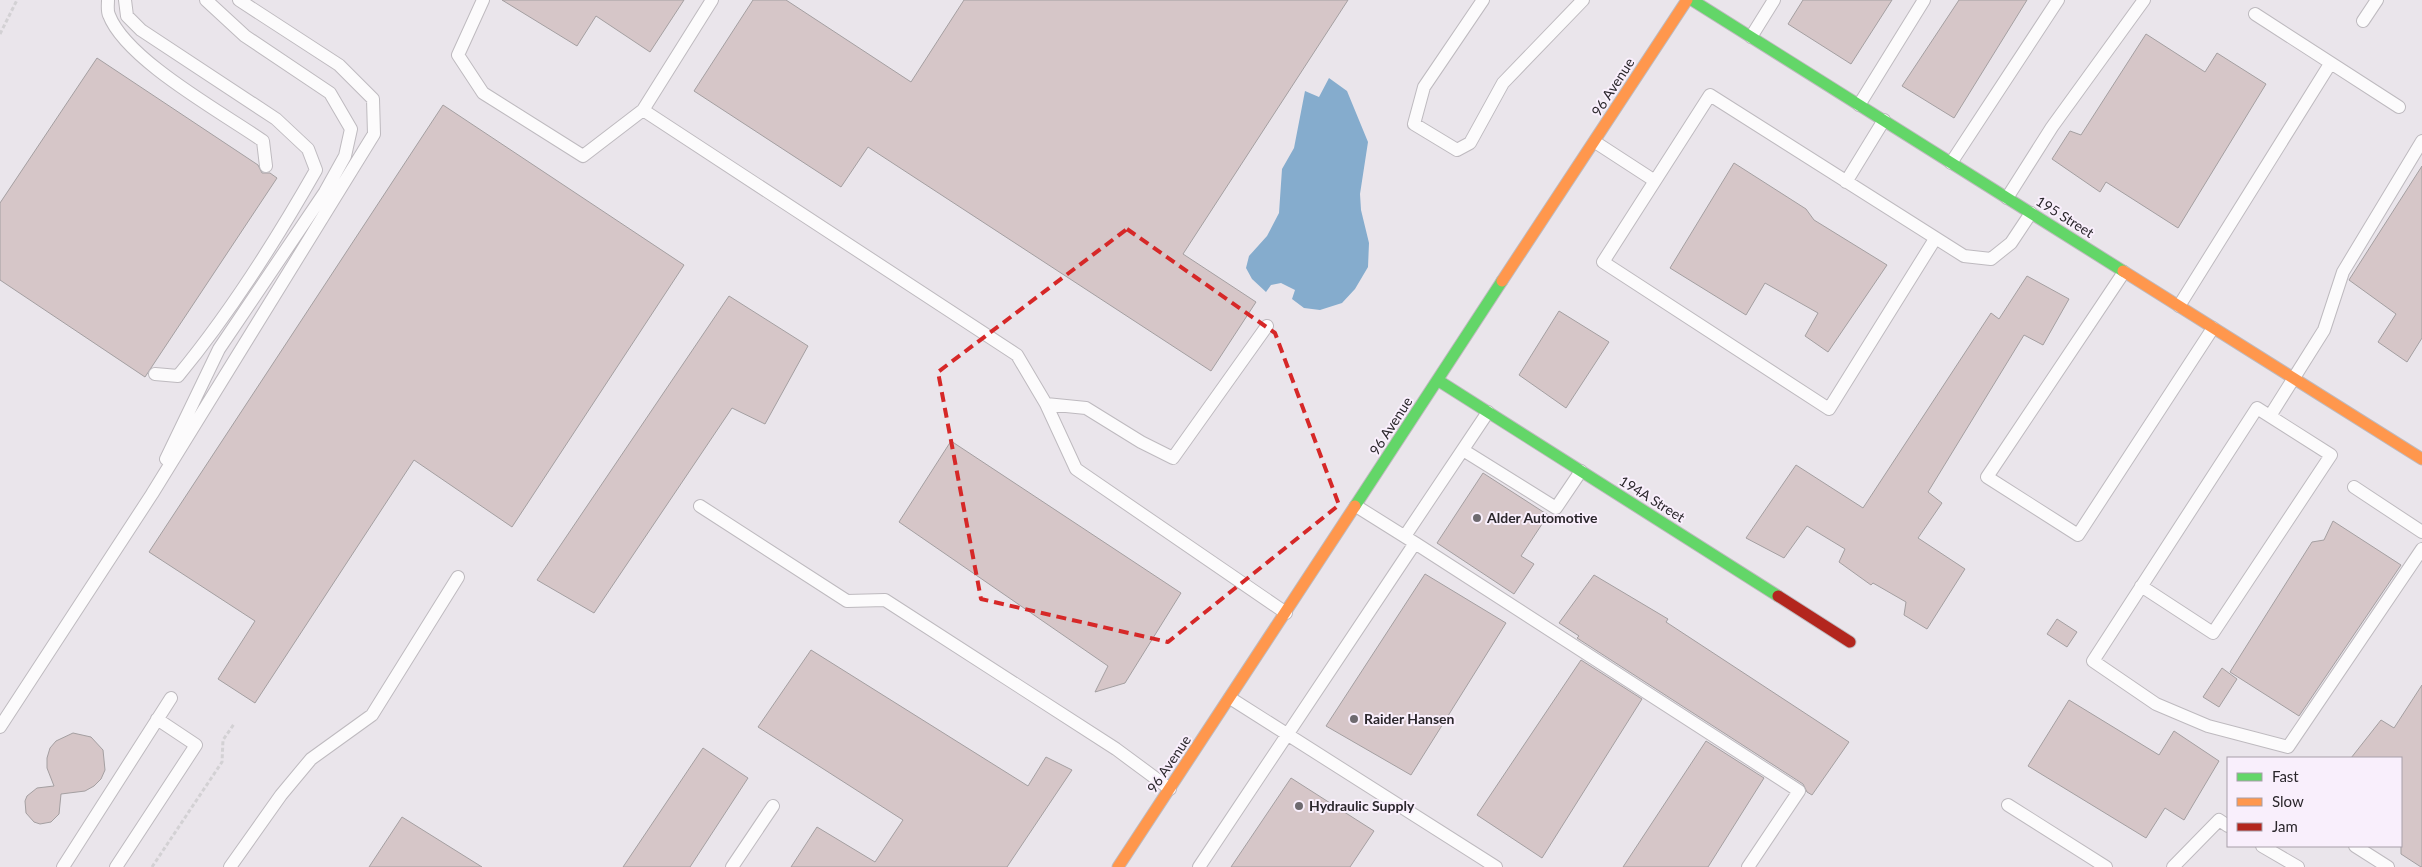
<svg xmlns="http://www.w3.org/2000/svg" width="2422" height="867" viewBox="0 0 2422 867" font-family="Lato,sans-serif">
  <rect width="100%" height="100%" fill="#eae5eb"/>
  <path fill="#85accd" d="M1329,78L1347,91L1368,142L1360,194L1361,210L1369,243L1368,267L1355,289L1342,303L1320,310L1304,308L1292,299L1295,290L1281,283L1271,285L1266,292L1252,279L1246,268L1249,256L1267,236L1279,213L1282,169L1294,148L1305,91L1319,97Z"/>
  <path fill="#d6c6c8" stroke="#a49fa1" d="M502,0H684L650,52L596,16L577,46Z
    M753,0H786L911,82L964,0H1348L1183,254L1256,302L1211,371L868,147L841,187L694,91Z
    M1803,0H1892L1851,64L1788,24Z
    M1959,0H2027L1954,118L1902,86Z
    M2146,34L2205,72L2217,53L2266,84L2178,228L2106,182L2100,192L2052,159L2070,131L2081,135Z
    M97,58L258,165L262,173H270L277,178L145,377L0,280V203Z
    M443,105L684,265L512,527L414,460L255,703L218,679L255,621L149,552Z
    M1734,163L1806,209L1814,220L1887,265L1828,352L1805,336L1818,313L1765,283L1746,315L1670,268Z
    M2422,166V338L2407,362L2378,342L2396,314L2349,280Z
    M2027,276L2069,299L2043,345L2024,335L1928,492L1942,503L1918,538L1965,569L1927,629L1904,615L1906,602L1873,583L1871,585L1839,562L1845,549L1807,526L1784,558L1746,538L1796,465L1863,508L1991,313L1999,319Z
    M729,296L808,346L765,424L732,408L594,613L537,580Z
    M1559,311L1609,342L1566,408L1519,375Z
    M951,441L1181,593L1125,683L1095,692L1108,666L899,522Z
    M1483,473L1548,515L1521,556L1534,564L1514,594L1437,543Z
    M2333,521L2401,565L2299,716L2230,672L2312,542L2324,540Z
    M1425,574L1506,623L1411,775L1326,726Z
    M1594,575L1668,619L1666,622L1849,742L1812,795L1807,792L1803,784L1577,638L1579,636L1559,623Z
    M2057,619L2077,632L2067,647L2047,634Z
    M811,650L1028,786L1046,757L1072,770L1007,867H791L817,827L875,862L903,820L758,727Z
    M1581,660L1642,699L1542,858L1477,815Z
    M2222,668L2237,679L2219,707L2203,697Z
    M2422,685V867H2421L2401,854V758H2351L2381,720L2394,728Z
    M2069,700L2159,755L2174,731L2219,761L2184,820L2165,808L2146,838L2028,766Z
    M73,733L91,737L103,750L105,770L101,779L94,786L85,791L61,794L59,814L51,822L40,824L34,822L26,813L25,801L27,796L37,788L54,786L47,768V758L50,748L56,741Z
    M1706,741L1764,778L1708,867H1623Z
    M703,748L748,778L690,867H623Z
    M1291,778L1374,831L1350,867H1231Z
    M402,817L482,867H369Z"/>
  <g fill="none" stroke-linecap="round" stroke-linejoin="round">
    <defs>
      <path id="lane" d="M108,0C108,5 107,11 109,15C126,60 223,113 263,141L266,166
        M125,0L127,16L141,30L276,119L308,149L316,170C275,242 231,312 178,376L155,374
        M483,0L458,55L483,93L583,156L643,110L1017,355L1046,404L1076,469L1286,613
        M1483,0L1424,87L1414,124L1457,150L1470,143L1503,83L1583,0
        M2255,14L2399,107
        M2363,21L2377,0
        M1751,37L1774,0
        M1859,105L1924,0
        M643,110L712,0
        M1595,142L1655,181
        M1951,163L2058,0
        M1846,182L1884,120
        M2007,198L2052,127L2144,0
        M1935,239L1829,409L1603,262L1710,95L1964,256L1991,259L2011,243L2031,213
        M2124,272L1987,477L2078,535L2213,328
        M2179,306L2330,64
        M1046,404L1086,408L1141,442L1173,458L1267,326
        M2270,416L2324,330L2343,272L2422,141
        M1463,450L1556,508L1581,471
        M166,459L219,349L325,192L345,156L351,129L330,93L245,36L206,0
        M2354,487L2422,532
        M700,506L847,601L885,600L1116,749L1170,789
        M1405,536L1488,412
        M1415,543L1799,791L1748,867
        M2141,586L2213,633L2331,455L2257,408L2093,661L2156,704L2208,726L2288,747L2422,549
        M1230,698L1496,867
        M0,727L152,494L374,134L373,99L339,65L239,0
        M2008,805L2106,867
        M2262,846L2298,867
        M2355,846L2388,867
        M63,867L171,698
        M116,867L196,745L157,719
        M230,867L281,795L311,759L372,715L458,577
        M732,867L773,806
        M1199,867L1415,543L1356,506
        M2173,867L2219,820L2228,826"/>
      <path id="fast" d="M1692,0L2123,271
        M1439,381L1778,596
        M1355,506L1502,281"/>
      <path id="slow" d="M2123,271L2422,459
        M1502,281L1687,0
        M1118,867L1355,506"/>
      <path id="jam" d="M1778,596L1850,642"/>
    </defs>
    <use href="#lane" stroke="#bebabf" stroke-width="14"/>
    <use href="#fast" stroke="#bebabf" stroke-width="13"/>
    <use href="#slow" stroke="#bebabf" stroke-width="13"/>
    <use href="#jam" stroke="#bebabf" stroke-width="13"/>
    <path stroke="#d3d1d4" stroke-width="3" stroke-dasharray="4 2.5" stroke-linecap="butt" d="M0,34L17,0
      M152,867L222,762L223,740L234,724"/>
    <use href="#lane" stroke="#fcfbfc" stroke-width="12"/>
    <use href="#fast" stroke="#63d668" stroke-width="11"/>
    <use href="#slow" stroke="#ff974d" stroke-width="11"/>
    <use href="#jam" stroke="#b3261e" stroke-width="11"/>
  </g>
  <path fill="none" stroke="#d62828" stroke-width="4" stroke-dasharray="10 6" stroke-linejoin="round" d="M1127,229L1275,333L1339,505L1168,642L981,599L938,372Z"/>
  <g fill="#6e6a6f" stroke="#f9effc" stroke-width="2">
    <circle cx="1477" cy="518" r="5"/>
    <circle cx="1354" cy="719" r="5"/>
    <circle cx="1299" cy="806" r="5"/>
  </g>
  <g text-anchor="middle" stroke-width="4" stroke-linejoin="round" paint-order="stroke">
    <g font-size="14" fill="#2b272c" stroke="#f9effc">
      <text transform="translate(1613 87) rotate(-57)" y="5">96 Avenue</text>
      <text transform="translate(2065 217) rotate(32)" y="5">195 Street</text>
      <text transform="translate(1391 426) rotate(-57)" y="5">96 Avenue</text>
      <text transform="translate(1652 499) rotate(32)" y="5">194A Street</text>
      <text transform="translate(1169 764) rotate(-56)" y="5">96 Avenue</text>
    </g>
    <g font-size="14" font-weight="bold" fill="#2b272c" stroke="#f9effc" text-anchor="start">
      <text x="1487" y="523">Alder Automotive</text>
      <text x="1364" y="724">Raider Hansen</text>
      <text x="1309" y="811">Hydraulic Supply</text>
    </g>
  </g>
  <rect x="2227" y="757" width="175" height="90" fill="#f9effc" stroke="#a79fa9"/>
  <rect x="2237" y="773" width="25" height="8" fill="#63d668" stroke="#a79fa9"/>
  <text x="2272" y="782" font-size="15" fill="#2b272c">Fast</text>
  <rect x="2237" y="798" width="25" height="8" fill="#ff974d" stroke="#a79fa9"/>
  <text x="2272" y="807" font-size="15" fill="#2b272c">Slow</text>
  <rect x="2237" y="823" width="25" height="8" fill="#b3261e" stroke="#a79fa9"/>
  <text x="2272" y="832" font-size="15" fill="#2b272c">Jam</text>
</svg>
